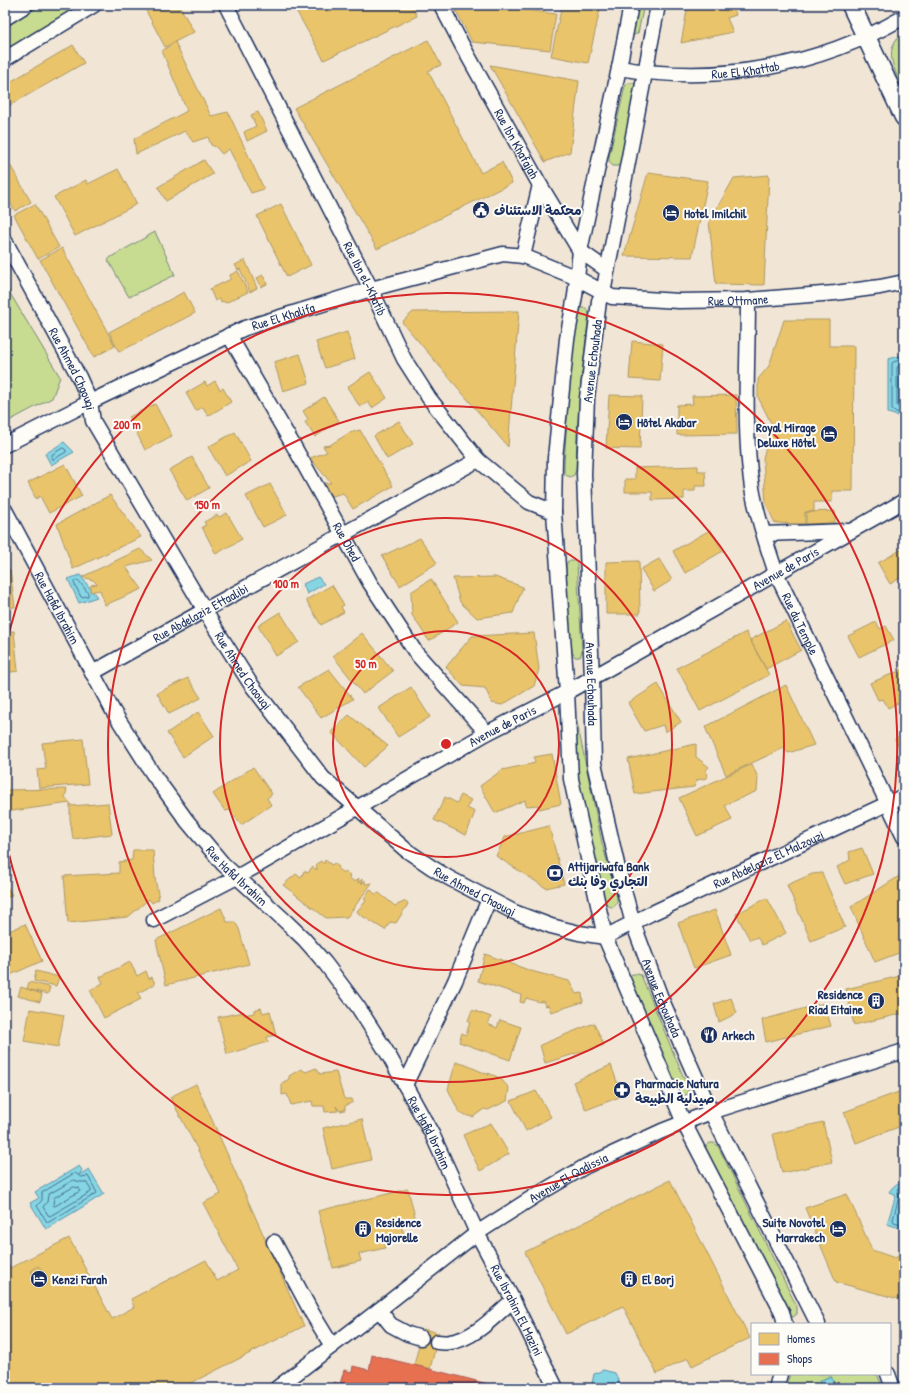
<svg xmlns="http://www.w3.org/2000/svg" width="909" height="1393" viewBox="0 0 909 1393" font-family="'Patrick Hand','Playpen Sans Arabic',sans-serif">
  <rect width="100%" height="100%" fill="#f1e5d5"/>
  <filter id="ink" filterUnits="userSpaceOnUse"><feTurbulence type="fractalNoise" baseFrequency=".025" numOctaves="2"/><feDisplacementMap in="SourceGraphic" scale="8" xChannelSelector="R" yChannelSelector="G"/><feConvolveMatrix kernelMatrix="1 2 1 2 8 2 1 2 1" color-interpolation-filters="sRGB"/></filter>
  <g filter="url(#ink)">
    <path fill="#c8dc91" stroke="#728678" d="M41,5H81L5,51V28Z
      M631,5H644L638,33L632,36Z
      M904,32V91C895,71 881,49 904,32Z
      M628,83H635L636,90L622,161L618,166H613L609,162V157L625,86Z
      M155,232L175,275L129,297L108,260L111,257Z
      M5,285L60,377L52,398L5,423Z
      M580,308H586L589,313L580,391L577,434L576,470L574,475L570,477L564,474V465L569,385L573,345L578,314Z
      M568,561H575L577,564L582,651L580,657H575L572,652L568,615L566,570V565Z
      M573,716L576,719L577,722L602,843L617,897C618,907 612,911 604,902L589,844L566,719Z
      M632,974H637L641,975L688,1088V1094L682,1096L677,1094L629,977Z
      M710,1143H714L718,1146L797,1307V1314L793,1317L787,1315L705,1150L706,1146Z
      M790,1374H877L883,1388H836L830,1376L820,1381L823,1388H785Z"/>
    <path fill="#86d5e3" stroke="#5b93ae" d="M904,355V418L888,413V359Z
      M64,442L74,452L51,465L45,454Z
      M80,575L97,597L79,603L68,579Z
      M318,577L324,584L307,594L303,584Z
      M79,1166L82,1170L79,1175L89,1169L104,1194L46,1229L30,1203L39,1198L35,1192Z
      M904,1181V1226L903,1229L887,1224L896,1195L889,1192C893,1186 897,1183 904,1181Z
      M603,1370L615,1373L622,1388H591L594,1374Z
      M831,1376L836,1388H823L819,1381Z"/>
    <path fill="#e9c46a" stroke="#ab9766" d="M143,5H179L194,32L165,47Z
      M299,5H412L417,16L324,60L294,7Z
      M461,5H487L556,14L550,50L472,42L454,7Z
      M562,5H601L588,63L551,56Z
      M688,5H733L736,15L727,18L733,32L681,43Z
      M428,40L441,65L428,71L481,173L502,162L512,183L377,249L294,108Z
      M175,42L211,116L228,112L264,189L251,193L229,149L222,154L216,147L211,145L208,137L193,142L185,131L136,154L134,139L187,111L162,51Z
      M73,45L84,63L5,108V85Z
      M490,65L579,81L570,152L545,162Z
      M258,112L267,131L247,141L244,132L256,126L251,115Z
      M5,156L31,202L15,211L5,194Z
      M204,160L213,174L166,201L158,187Z
      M118,169L137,204L75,236L54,197L86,180L88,184Z
      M648,173L708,181L692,257L624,256Z
      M769,175L764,285L716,284L709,222L734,178Z
      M35,204L59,247L38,259L14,215Z
      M281,204L311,265L287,277L257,216Z
      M62,248L115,346L94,357L40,260Z
      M245,260L257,288L250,292L240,269L238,270L235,265Z
      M238,271L248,292L225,303L223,301L221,302L220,299L215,301L210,289L231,279L230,275Z
      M263,275L267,284L261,287L257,278Z
      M184,292L195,313L119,352L109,332Z
      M519,311L508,447L402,322L413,312Z
      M784,320H829V346H854L853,491H832V502H814V512H805V524L775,523L766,504L763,458L772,425L758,397V379L769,366Z
      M347,332L355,359L325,368L316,342Z
      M632,341L663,344L660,381L629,379Z
      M300,354L309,383L283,391L274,362Z
      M370,372L387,398L372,408L368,402L360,407L347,387Z
      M215,381L220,390L223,388L231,402L208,416L203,407L196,411L186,393L205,382L207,386Z
      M609,395L642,396L640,449L606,448Z
      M736,395L737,434L677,435V405L693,404L692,396Z
      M324,397L339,421L315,437L305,422L308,419L303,411Z
      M155,404L172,436L145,450L129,417Z
      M399,421L413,444L387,459L374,436Z
      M360,430L393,486L353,509L343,493L329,497L325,483H331L310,458L327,452L323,446L330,445L349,433Z
      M235,432L251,461L225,476L208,447Z
      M192,457L209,488L187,501L169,470Z
      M65,464L82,496L49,513L40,496L36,499L28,483Z
      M698,466V471H705L706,486H695V491H684V499L652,500V492H625V479H635V468Z
      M270,484L287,515L263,527L246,496Z
      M110,495L141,537L73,569L57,524Z
      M835,511V523L806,524V512Z
      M227,513L242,539L216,554L202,527L206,525L204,522L217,515L219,517Z
      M710,530L723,551L685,573L673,551Z
      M420,538L437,563L400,586L382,556Z
      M904,548V576L890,584L878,563Z
      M140,549L152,560L126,567L142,589L105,605L100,590L90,592L91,585L97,584L93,580L82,577Z
      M659,559L672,580L654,591L641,569Z
      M639,561L640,614H606V562Z
      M5,570H10L15,607L5,608Z
      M495,577L523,587L513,613L477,618L460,602L453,578Z
      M431,579L458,622L429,641L412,615L411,592Z
      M332,585L344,605L341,607L344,612L321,625L306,600Z
      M280,612L299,642L276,656L258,626Z
      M786,621L801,650L766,669L750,640Z
      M876,622L880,629L886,626L894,640L859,657L848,636Z
      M14,631L18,671L5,673V632Z
      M746,632L769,675L700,711L677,668Z
      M362,633L393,671L363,694L333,656Z
      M534,633L539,669L534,686L502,705L492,703L485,688L463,686L446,667L472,636Z
      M329,669L353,699L321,718L298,687Z
      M904,669V700L888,708L883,699L878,700L870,683Z
      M188,678L201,698L169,714L157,693Z
      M658,684L681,722L665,732L663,725L644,731L628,703Z
      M786,685L814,745L788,753L784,748L726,775L705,727Z
      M411,687L430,717L398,737L379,708Z
      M198,712L214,736L183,757L167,733Z
      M349,715L388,746L364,767L331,732Z
      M904,725V751L902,745L898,746L895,739L901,735L898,728Z
      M83,739L88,784L39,788L37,770L46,769L42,743Z
      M696,744V757L709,767L706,770L707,778L697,780L694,787L635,794L628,759Z
      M552,754L561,804L539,809L538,805L526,806L525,800L495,813L480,786L502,770L535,763L534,757Z
      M752,764L758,778L757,791L725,805L732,820L697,836L679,798Z
      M253,767L272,794L267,798L271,805L241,825L230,810L225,811L213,794Z
      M67,789L65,797L70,803L5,812V790Z
      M461,795L471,800L467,808L475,812L466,835L434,820L445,797L457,803Z
      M70,803L72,806L108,803L112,834L73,839L70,819Z
      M549,826L564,884L546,888L496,856L505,837Z
      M862,848L873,874L845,884L837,867L850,860L849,852Z
      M133,850H153L155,878L159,899L152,903L149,899L128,917L68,923L64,876L119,873V862L132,860Z
      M325,860L332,865L334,863L339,867L338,869L343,873L344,871L350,875L349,878L355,882L359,878L358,883L362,879L361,884L365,880V884L372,883L347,917L326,918L283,885L296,874L301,878L304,871L308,873L312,867L317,870L316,864L321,861L324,864Z
      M822,873L845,927L811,941L787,885L812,874Z
      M904,873V951L875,962L851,907Z
      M5,884L12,895L5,899Z
      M370,889L375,894L379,893L395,906L406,901L408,904L396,923L390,922L385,930L359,914L357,911L366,901L364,899Z
      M767,898L786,933L762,945L757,937L750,940L736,914Z
      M221,908L227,922H235L239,929L249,964L166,985L156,940Z
      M715,910L731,955L694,968L678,923Z
      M25,924L42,961L8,976L5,970V933Z
      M485,954L531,971L569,981L576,994L582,993L583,1002L551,1012L548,1005L545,1006L543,1001L540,1002L526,998L524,1003L520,1002L521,995L478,981Z
      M130,962L137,976L146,971L149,979L152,977L155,984L138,993L141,999L104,1018L90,990L103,983L100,977Z
      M36,971L59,977L56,986L34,981Z
      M904,975V1013L854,1025L846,989Z
      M29,982L50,987L48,994L27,989Z
      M21,987L42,994L40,1002L18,996Z
      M731,998L737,1013L719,1022L714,1004Z
      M824,1003L831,1026L766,1042L762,1020Z
      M261,1008L263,1013L270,1011L276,1035L267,1037L268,1042L227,1054L218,1017L244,1012V1015L254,1013V1010Z
      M30,1009L64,1015L58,1047L24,1041Z
      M472,1010L491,1017L488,1024L497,1028L500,1020L521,1027L510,1060L459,1042L462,1033L466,1035L470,1022L468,1021Z
      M594,1023L604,1045L545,1063L540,1045Z
      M5,1041L11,1051L5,1054Z
      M456,1062L466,1065L489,1075L488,1073L500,1078L509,1088L507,1101L488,1110L484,1109L473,1117L468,1116L459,1112L448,1089Z
      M611,1065L622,1096L586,1110L573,1082Z
      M316,1068L320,1074L336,1072L344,1099H352L353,1102L345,1106V1110L340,1111L336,1106L338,1111L325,1112L324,1106H313L312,1101L291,1105L287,1094L282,1095V1083L289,1079V1076L301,1069L306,1072Z
      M196,1084L304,1326L181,1388H5V1258L10,1268L69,1238L112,1319L134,1307L131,1299L206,1260L217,1281L238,1270L203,1203L221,1194L170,1097Z
      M904,1090V1125L856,1143L844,1112Z
      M536,1091L551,1117L526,1131L511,1101Z
      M362,1119L371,1160L332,1169L323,1128Z
      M823,1122L832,1162L782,1173L773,1134Z
      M491,1123L509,1154L480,1171L463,1135Z
      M670,1180L750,1338L692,1366L688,1358L657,1374L623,1306L566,1334L525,1252Z
      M408,1189L416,1221L401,1225L404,1234L383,1239L385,1248L359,1254L361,1261L333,1268L318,1211Z
      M847,1194L872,1250L895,1258L903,1253L904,1249V1298L902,1300L836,1282L805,1208Z
      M38,1266L42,1270L34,1276L31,1271Z
      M423,1329L439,1333L430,1369L414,1365Z"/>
    <path fill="#e76f51" stroke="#aa5c55" d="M372,1355L414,1365L504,1388H333L334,1382L340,1384L344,1370L352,1372L353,1366L369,1370Z"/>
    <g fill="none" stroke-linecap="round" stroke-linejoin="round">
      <path stroke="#467193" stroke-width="1" d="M904,359L893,362L892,363V409L893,411L904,414
        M904,365L897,367V405L898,407L904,408
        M63,448L66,450V452L54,459H52V455Z
        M76,580L79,581L88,593V596L81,597L74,583Z
        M75,1173L81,1177L88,1176L97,1193L49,1222H47L37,1206L42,1200V1193Z
        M74,1180L80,1182H86L91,1190V1192L50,1216L48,1215L43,1207L47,1202L48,1195Z
        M904,1185L900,1186L897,1189L899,1196L893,1220L894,1222L904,1225
        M74,1187L79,1188L80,1191L55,1206L53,1205L54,1198Z"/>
      <defs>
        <g id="minor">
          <path id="s1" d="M226,5L371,289L404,359L429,398L478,460L529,502L554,512"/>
          <path id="s2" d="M441,5L462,45L540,185L580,251L607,270"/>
          <path d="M631,5L619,68L580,251L575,296L567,339L555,458L554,512L567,692L571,779L605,937L684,1123L782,1312L785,1324"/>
          <path id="s3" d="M658,5L603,293L599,301L587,398L584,474L592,678L594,763L619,873L633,923L661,998L711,1112L818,1324"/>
          <path d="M5,18L26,5"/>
          <path d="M5,59L94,5"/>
          <path id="s4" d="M619,68C717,85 818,67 904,17"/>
          <path id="s5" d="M5,241L79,377L90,402L93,421L217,631L250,683L323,778L406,850L431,867L449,878L514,912L551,926L579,933L605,937L650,914L904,796"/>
          <path d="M523,256L540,185"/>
          <path id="s6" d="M748,300C748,362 743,427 752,488C757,517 767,546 776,573L904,837"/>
          <path id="s7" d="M229,335L296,450L370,583L416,653L487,733"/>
          <path id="s8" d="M5,445L90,402L245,328L371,289L503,254L523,256L577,278L612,297L679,301L748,300L835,293L880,287L904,282"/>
          <path id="s9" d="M5,510L113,711L153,774L187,821L223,864L282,918L304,939L325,963L358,1007L388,1054L432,1134L477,1233L513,1300L556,1388"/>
          <path d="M764,534L848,531"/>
          <path id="s10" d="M92,673L205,610L478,460"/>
          <path id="s11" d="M154,920L237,877L487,733L567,692L904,501"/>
          <path d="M405,1085L455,981L489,899"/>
          <path d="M274,1242L312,1313L332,1346"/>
          <path d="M379,1310L391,1325L408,1334L421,1338"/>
          <path d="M437,1342C441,1342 446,1343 450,1342C473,1340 496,1315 513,1300"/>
          <path d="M888,1374L893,1388"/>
          <path id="s12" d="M277,1388L379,1310L477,1233L535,1196L586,1166L662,1131L711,1112L904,1051"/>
          <path d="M776,1388L780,1374"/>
        </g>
        <path id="major" d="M851,5L904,117"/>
      </defs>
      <use href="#minor" stroke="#1b2f5e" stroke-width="17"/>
      <use href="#major" stroke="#1b2f5e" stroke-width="21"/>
      <use href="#minor" stroke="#fdfcf7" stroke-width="14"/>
      <use href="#major" stroke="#fdfcf7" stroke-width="18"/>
    </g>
  </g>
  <g fill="none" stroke="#d62828" stroke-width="2">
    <circle cx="446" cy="744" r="113"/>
    <circle cx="446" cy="744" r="226"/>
    <circle cx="446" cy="744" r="338"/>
    <path d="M6 646A451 451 0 1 1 6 842"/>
  </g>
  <defs>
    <symbol id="civic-disc" viewBox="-11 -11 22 22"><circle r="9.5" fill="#1b2f5e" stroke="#fdfcf7"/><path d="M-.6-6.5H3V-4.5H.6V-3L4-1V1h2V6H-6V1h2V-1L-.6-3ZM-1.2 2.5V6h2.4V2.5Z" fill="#fff"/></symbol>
    <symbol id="hotel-disc" viewBox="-11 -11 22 22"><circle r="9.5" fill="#1b2f5e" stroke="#fdfcf7"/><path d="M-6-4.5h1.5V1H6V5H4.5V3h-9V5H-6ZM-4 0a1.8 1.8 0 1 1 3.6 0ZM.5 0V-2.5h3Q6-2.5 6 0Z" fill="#fff"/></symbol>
    <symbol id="bank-disc" viewBox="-11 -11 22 22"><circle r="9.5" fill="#1b2f5e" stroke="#fdfcf7"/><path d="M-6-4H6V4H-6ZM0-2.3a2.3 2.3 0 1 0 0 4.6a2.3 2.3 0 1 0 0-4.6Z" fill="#fff"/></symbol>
    <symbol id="building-disc" viewBox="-11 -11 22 22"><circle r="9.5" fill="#1b2f5e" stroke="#fdfcf7"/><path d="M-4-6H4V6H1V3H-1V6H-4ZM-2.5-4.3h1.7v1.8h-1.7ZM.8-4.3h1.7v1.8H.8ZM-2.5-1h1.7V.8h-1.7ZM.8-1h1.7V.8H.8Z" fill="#fff"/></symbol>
    <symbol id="restaurant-disc" viewBox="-11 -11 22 22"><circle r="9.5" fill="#1b2f5e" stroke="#fdfcf7"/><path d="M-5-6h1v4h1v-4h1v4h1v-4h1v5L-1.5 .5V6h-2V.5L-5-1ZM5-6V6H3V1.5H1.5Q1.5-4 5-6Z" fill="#fff"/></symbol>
    <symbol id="pharmacy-disc" viewBox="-11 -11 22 22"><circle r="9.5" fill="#1b2f5e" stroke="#fdfcf7"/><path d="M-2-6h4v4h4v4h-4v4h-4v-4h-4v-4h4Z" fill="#fff"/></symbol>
  </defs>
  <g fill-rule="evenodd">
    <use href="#civic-disc" x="471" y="200" width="20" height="20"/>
    <use href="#hotel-disc" x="661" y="203" width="20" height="20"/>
    <use href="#hotel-disc" x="614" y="412" width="20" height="20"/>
    <use href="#hotel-disc" x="819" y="424" width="20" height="20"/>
    <use href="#bank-disc" x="545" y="863" width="20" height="20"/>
    <use href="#building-disc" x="866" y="991" width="20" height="20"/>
    <use href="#restaurant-disc" x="699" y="1025" width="20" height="20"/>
    <use href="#pharmacy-disc" x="612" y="1080" width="20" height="20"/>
    <use href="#building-disc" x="353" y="1219" width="20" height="20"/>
    <use href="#hotel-disc" x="828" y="1219" width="20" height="20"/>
    <use href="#hotel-disc" x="29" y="1269" width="20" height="20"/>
    <use href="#building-disc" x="619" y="1269" width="20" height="20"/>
  </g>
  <g text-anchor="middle" stroke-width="4" stroke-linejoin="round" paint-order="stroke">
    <g font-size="13" fill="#1b2f5e" stroke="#fdfcf7">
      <text dy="5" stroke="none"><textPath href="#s4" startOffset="127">Rue El Khattab</textPath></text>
      <text dy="5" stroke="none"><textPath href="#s2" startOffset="158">Rue Ibn Khafajah</textPath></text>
      <text dy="5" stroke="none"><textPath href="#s1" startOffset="307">Rue Ibn el-Khatib</textPath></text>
      <text dy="5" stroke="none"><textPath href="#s8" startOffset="780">Rue Ottmane</textPath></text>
      <text dy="5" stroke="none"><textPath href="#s8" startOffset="307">Rue El Khalifa</textPath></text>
      <text transform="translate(592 361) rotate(-83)" y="5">Avenue Echouhada</text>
      <text dy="5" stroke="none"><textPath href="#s5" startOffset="145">Rue Ahmed Chaouqi</textPath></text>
      <text dy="5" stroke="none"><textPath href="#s7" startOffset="238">Rue Ohed</textPath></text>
      <text dy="5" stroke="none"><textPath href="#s11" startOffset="723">Avenue de Paris</textPath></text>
      <text dy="5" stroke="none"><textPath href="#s9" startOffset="111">Rue Hafid Ibrahim</textPath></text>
      <text dy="5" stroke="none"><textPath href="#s10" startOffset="124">Rue Abdelaziz Ettaalibi</textPath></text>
      <text dy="5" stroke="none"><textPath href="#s6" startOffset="333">Rue du Temple</textPath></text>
      <text dy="5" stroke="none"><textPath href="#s5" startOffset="493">Rue Ahmed Chaouqi</textPath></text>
      <text dy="5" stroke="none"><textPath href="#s3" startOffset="686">Avenue Echouhada</textPath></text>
      <text dy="5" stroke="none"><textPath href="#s11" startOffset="399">Avenue de Paris</textPath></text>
      <text dy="5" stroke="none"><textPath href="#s5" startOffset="1137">Rue Abdelaziz El Malzouzi</textPath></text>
      <text dy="5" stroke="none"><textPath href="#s9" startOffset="435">Rue Hafid Ibrahim</textPath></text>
      <text dy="5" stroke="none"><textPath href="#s5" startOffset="817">Rue Ahmed Chaouqi</textPath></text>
      <text dy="5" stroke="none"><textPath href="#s3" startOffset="1010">Avenue Echouhada</textPath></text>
      <text dy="5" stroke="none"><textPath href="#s9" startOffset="759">Rue Hafid Ibrahim</textPath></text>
      <text dy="5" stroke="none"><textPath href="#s12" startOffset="360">Avenue El Qadissia</textPath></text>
      <text dy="5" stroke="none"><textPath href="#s9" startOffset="957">Rue Ibrahim El Mazini</textPath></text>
    </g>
    <g font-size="13" font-weight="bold" fill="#1b2f5e" stroke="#fdfcf7" text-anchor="start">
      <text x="494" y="215">محكمة الاستئناف</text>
      <text x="684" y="218">Hotel Imilchil</text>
      <text x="637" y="427">Hôtel Akabar</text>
      <text x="816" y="432" text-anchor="end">Royal Mirage<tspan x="816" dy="15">Deluxe Hôtel</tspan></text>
      <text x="568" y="871">Attijariwafa Bank<tspan x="568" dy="15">التجاري وفا بنك</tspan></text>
      <text x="863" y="999" text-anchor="end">Residence<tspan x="863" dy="15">Riad Eitaine</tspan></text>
      <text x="722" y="1040">Arkech</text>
      <text x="635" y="1088">Pharmacie Natura<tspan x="635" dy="15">صيدلية الطبيعة</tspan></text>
      <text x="376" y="1227">Residence<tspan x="376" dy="15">Majorelle</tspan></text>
      <text x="825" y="1227" text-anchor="end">Suite Novotel<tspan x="825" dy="15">Marrakech</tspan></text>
      <text x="52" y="1284">Kenzi Farah</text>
      <text x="642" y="1284">El Borj</text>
    </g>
  </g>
  <circle cx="446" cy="744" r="6" fill="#d62828" stroke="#fdfcf7" stroke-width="2"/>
  <g font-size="12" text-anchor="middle" font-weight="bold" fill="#d62828" stroke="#fdfcf7" stroke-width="4" stroke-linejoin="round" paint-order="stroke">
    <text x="127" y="429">200 m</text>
    <text x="207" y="509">150 m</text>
    <text x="286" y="588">100 m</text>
    <text x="366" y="668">50 m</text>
  </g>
  <rect width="909" height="1393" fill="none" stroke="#fdfcf7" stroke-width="20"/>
  <rect x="10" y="10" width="889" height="1373" fill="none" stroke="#1b2f5e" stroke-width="1.5" filter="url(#ink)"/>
  <rect x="751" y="1323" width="140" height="52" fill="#fdfcf7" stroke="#a3aaba"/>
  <rect x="759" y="1333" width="20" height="12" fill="#e9c46a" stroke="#a3aaba"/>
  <text x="787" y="1343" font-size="12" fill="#1b2f5e">Homes</text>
  <rect x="759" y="1353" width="20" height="12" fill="#e76f51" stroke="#a3aaba"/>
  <text x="787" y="1363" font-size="12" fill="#1b2f5e">Shops</text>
</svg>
